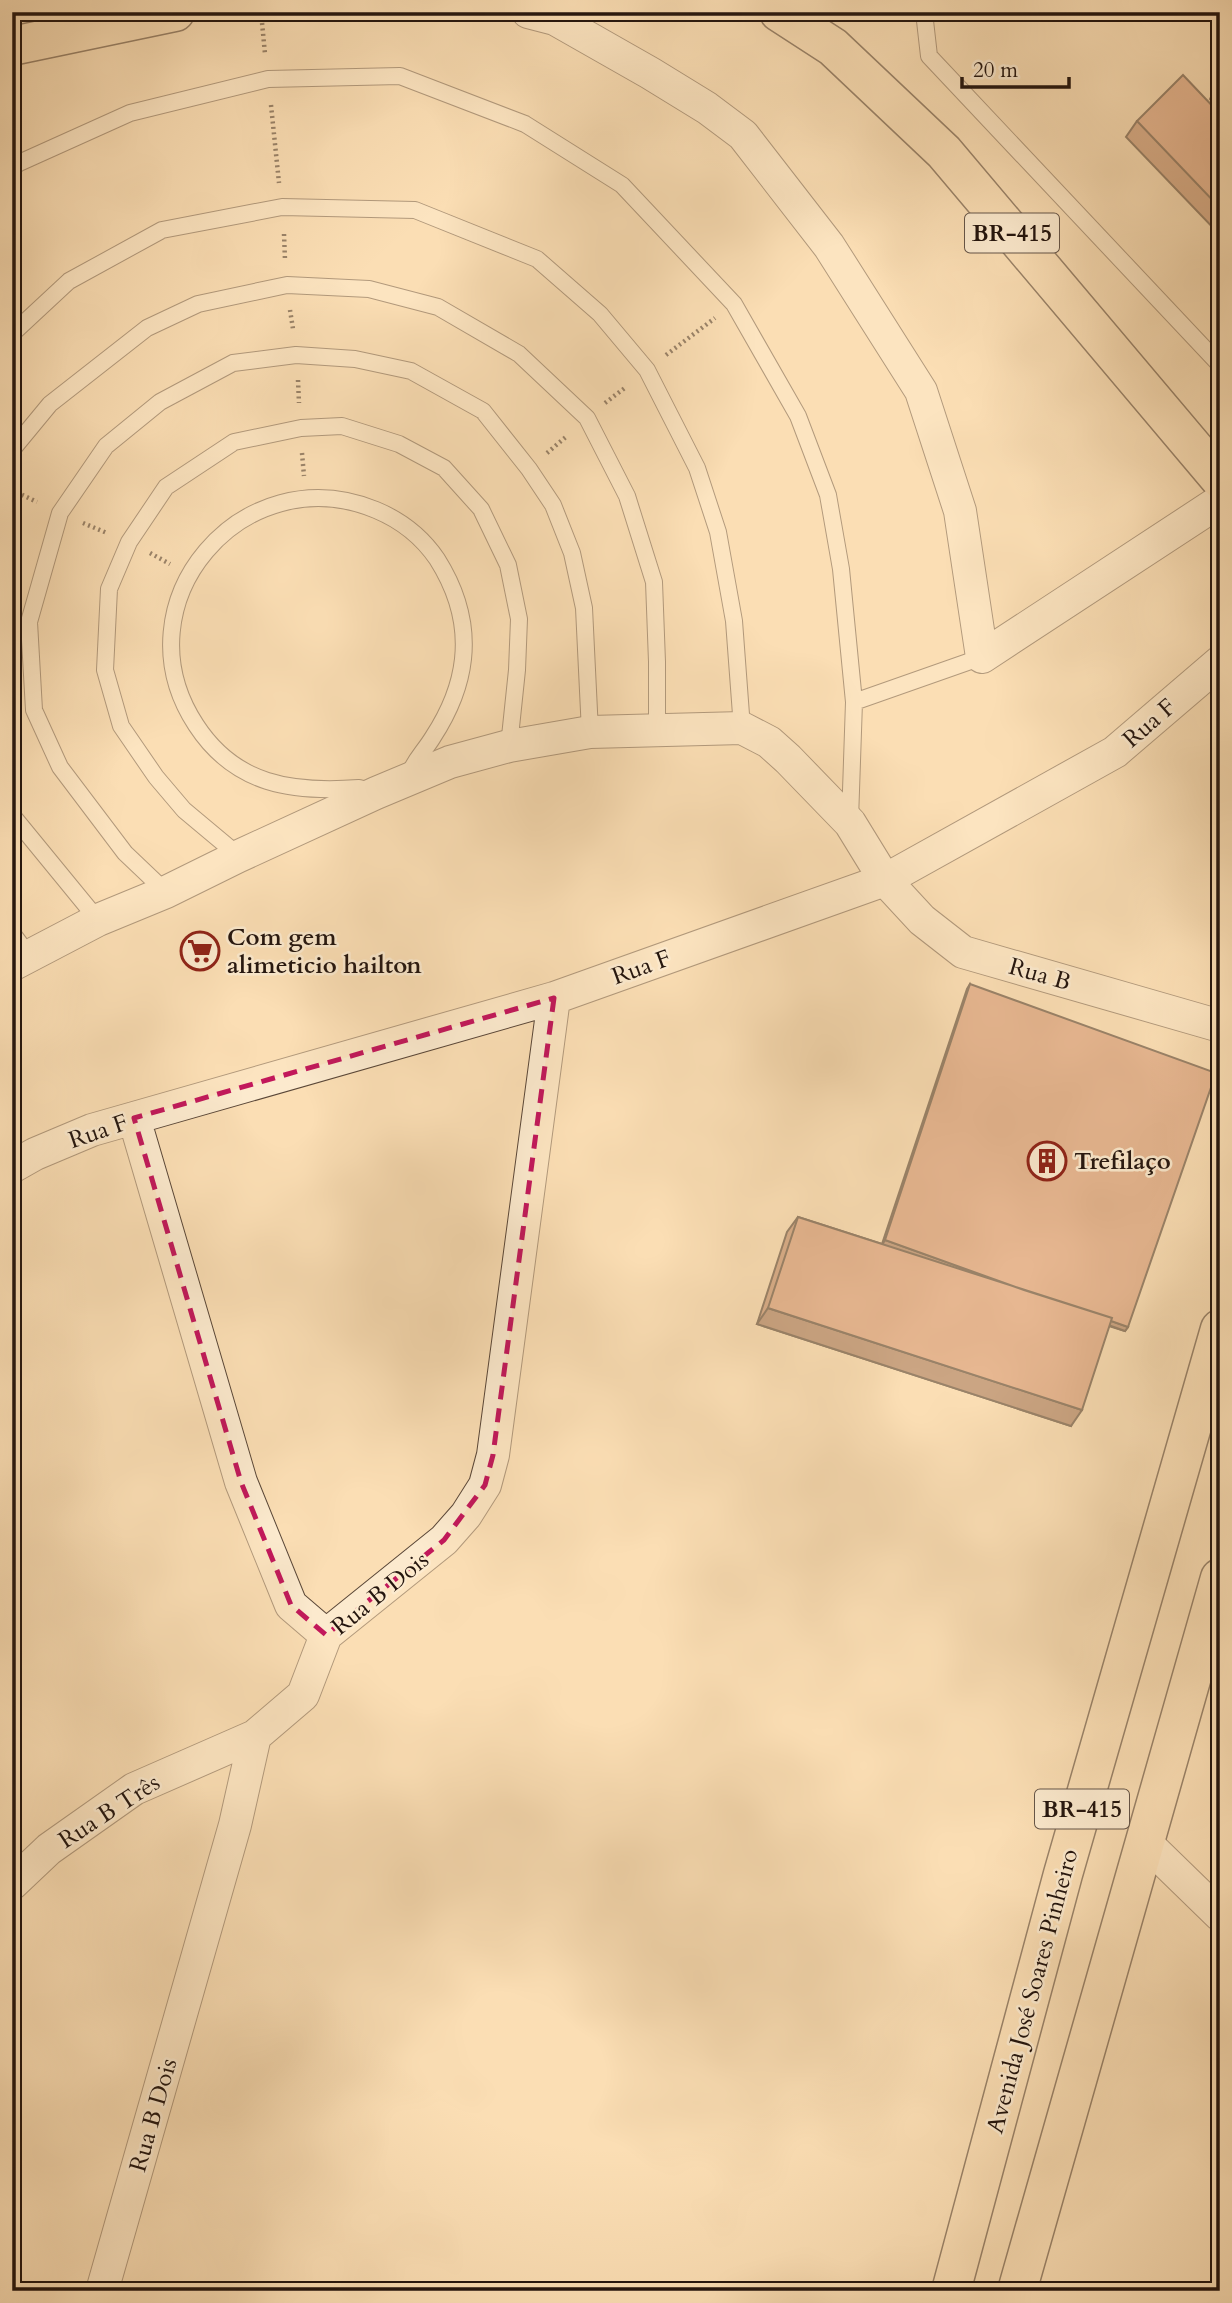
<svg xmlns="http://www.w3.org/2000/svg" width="1232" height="2303" viewBox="0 0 1232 2303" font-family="Cardo,serif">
  <rect width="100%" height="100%" fill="#fbdeb4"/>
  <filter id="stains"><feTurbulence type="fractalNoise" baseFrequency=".00286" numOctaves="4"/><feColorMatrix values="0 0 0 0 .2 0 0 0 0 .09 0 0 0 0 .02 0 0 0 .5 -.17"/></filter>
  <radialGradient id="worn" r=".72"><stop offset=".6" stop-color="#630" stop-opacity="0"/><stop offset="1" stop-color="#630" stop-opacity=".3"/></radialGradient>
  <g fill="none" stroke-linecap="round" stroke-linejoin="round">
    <defs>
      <path id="service" d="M924,12L929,56L1220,365
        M12,168L19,163L130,113L268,79L400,76L525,124L622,185L734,304L798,416L828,495L841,569L854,702L850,820
        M12,334L69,281L162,230L282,207L415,210L537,259L600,314L647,370L697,468L718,532L734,621L742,728
        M12,450L50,404L147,328L198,304L287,285L369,289L438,307L519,354L587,418L627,496L654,582L657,662V729
        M854,702L982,657
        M367,790L359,788C292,793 235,785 196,725C116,603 243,455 376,510C400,520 422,537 437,559C456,589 467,622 463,659C460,687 448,714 433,737C424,752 414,760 408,777
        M12,815L98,920
        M239,856L184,810L156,777L121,726L105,670L109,589L129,542L166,487L234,442L301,428L342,426L399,444L444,468L481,509L508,565L519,619L517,670L509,746
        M166,892L125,853L60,767L34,710L29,622L60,513L106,446L160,402L233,363L296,355L355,359L411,371L483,411L529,469L553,505L572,553L584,608L590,732
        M12,933L30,957"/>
      <path id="minor" d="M528,12L555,19L650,73L707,108L743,135L829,246L921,391L960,511L982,657L1220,501
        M12,965L98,920L166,892L239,856L376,793L450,762L509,746L590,732L742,728L769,742L788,759L850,823L885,880L922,920L963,952L1220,1026
        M134,1118L241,1482L291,1605L326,1635
        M12,1167L35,1154L92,1130L554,998L885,880L1115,752L1220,662
        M1145,1842L1220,1915
        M12,1884L49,1849L134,1789L255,1736
        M102,2291L235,1825L255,1736L303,1695L326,1635L444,1540L466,1515L485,1485L493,1455L554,998"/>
      <path id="primary" d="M779,12L833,47L944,152L1220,479
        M12,46L175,12
        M951,2291L1063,1874L1220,1329
        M1017,2291L1220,1578"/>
    </defs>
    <use href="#service" stroke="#5a4738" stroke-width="18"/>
    <use href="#minor" stroke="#5a4738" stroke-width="34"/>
    <use href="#primary" stroke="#24150e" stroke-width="41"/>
    <path stroke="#24150e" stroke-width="4.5" stroke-dasharray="2 3.5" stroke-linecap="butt" d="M261,12L265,54
      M271,105L279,183
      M284,234L285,260
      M290,310L293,329
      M666,355L715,318
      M298,380L299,403
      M605,403L626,387
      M302,453L304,476
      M547,453L567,436
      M12,490L37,502
      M83,523L107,533
      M150,553L170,564"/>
    <use href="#service" stroke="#fceace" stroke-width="16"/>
    <use href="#minor" stroke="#fceace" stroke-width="32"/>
    <use href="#primary" stroke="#fbdeb4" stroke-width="38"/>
  </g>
  <path fill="#b27558" stroke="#24150e" stroke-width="2" d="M1220,79V109L1210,99Z
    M1220,114V235L1126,137L1137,121Z
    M970,984L1128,1327L1125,1331L1109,1326L1071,1426L757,1324L787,1232L798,1217L882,1244L967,989Z"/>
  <path fill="#915f47" stroke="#24150e" stroke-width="2" d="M885,1240L1128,1327L1125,1331L882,1245Z
    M768,1308L1082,1410L1071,1426L757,1324Z"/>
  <path fill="#cf8866" stroke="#24150e" stroke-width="2" d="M1183,75L1220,114V208L1137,121Z
    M970,984L1216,1073L1128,1327L1111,1321L1112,1318L1024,1290L885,1240Z
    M798,1217L1112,1318L1082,1410L768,1308Z"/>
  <path d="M0 0H1232V2303H0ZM554,998L493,1455L485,1485L444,1540L326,1635L291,1605L241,1482L134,1118Z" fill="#fbdeb4" fill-opacity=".55" fill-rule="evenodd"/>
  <path fill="none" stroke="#c2185b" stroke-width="5" stroke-dasharray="14 9" stroke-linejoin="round" d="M554,998L493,1455L485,1485L444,1540L326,1635L291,1605L241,1482L134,1118Z"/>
  <defs>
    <symbol id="supermarket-ring" viewBox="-11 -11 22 22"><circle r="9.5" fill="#fceace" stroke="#8f2418" stroke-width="1.5"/><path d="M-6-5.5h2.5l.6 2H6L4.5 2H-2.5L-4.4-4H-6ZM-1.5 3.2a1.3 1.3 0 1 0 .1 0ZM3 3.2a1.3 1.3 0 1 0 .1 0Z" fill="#8f2418"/></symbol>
    <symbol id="building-ring" viewBox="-11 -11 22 22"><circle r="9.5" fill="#fceace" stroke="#8f2418" stroke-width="1.5"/><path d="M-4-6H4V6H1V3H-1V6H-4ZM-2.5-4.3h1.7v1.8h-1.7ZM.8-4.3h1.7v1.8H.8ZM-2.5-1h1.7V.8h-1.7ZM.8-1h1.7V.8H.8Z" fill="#8f2418"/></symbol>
  </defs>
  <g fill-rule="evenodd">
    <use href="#supermarket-ring" x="178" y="929" width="44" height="44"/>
    <use href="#building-ring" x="1025" y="1139" width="44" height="44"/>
  </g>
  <g text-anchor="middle" stroke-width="5" stroke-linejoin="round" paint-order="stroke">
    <g fill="#fceace" stroke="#655548" stroke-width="2">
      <rect x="965" y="213.5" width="94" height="39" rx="5"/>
      <rect x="1035" y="1789.5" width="94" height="39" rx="5"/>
    </g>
    <g font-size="23" font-weight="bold" fill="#24150e">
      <text x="1012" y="241">BR-415</text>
      <text x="1082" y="1817">BR-415</text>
    </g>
    <g font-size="24" fill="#24150e" stroke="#fceace">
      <text transform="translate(1149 723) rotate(-41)" y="8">Rua F</text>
      <text transform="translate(641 967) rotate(-20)" y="8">Rua F</text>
      <text transform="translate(1040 974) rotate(16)" y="8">Rua B</text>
      <text transform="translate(98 1131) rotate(-19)" y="8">Rua F</text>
      <text transform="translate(380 1593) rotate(-39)" y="8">Rua B Dois</text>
      <text transform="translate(109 1811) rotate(-33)" y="8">Rua B Três</text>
      <text transform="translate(1032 1991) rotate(-75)" y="8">Avenida José Soares Pinheiro</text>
      <text transform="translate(153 2115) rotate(-74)" y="8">Rua B Dois</text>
    </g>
    <g font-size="24" font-weight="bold" fill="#24150e" stroke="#fceace" text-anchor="start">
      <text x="227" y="945">Com gem<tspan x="227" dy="28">alimeticio hailton</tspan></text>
      <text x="1074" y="1169">Trefilaço</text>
    </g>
  </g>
  <rect width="1232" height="2303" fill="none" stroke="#fbdeb4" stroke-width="42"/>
  <rect x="14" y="14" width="1204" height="2275" fill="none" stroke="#24150e" stroke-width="3.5"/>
  <rect x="21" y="21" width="1190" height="2261" fill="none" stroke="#24150e" stroke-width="2"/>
  <path d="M962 77v10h107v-10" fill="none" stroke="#24150e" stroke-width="3.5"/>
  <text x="973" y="77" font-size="21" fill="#24150e" stroke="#fceace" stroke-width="5" paint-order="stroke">20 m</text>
  <rect width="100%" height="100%" filter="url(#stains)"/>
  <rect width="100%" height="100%" fill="url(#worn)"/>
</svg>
